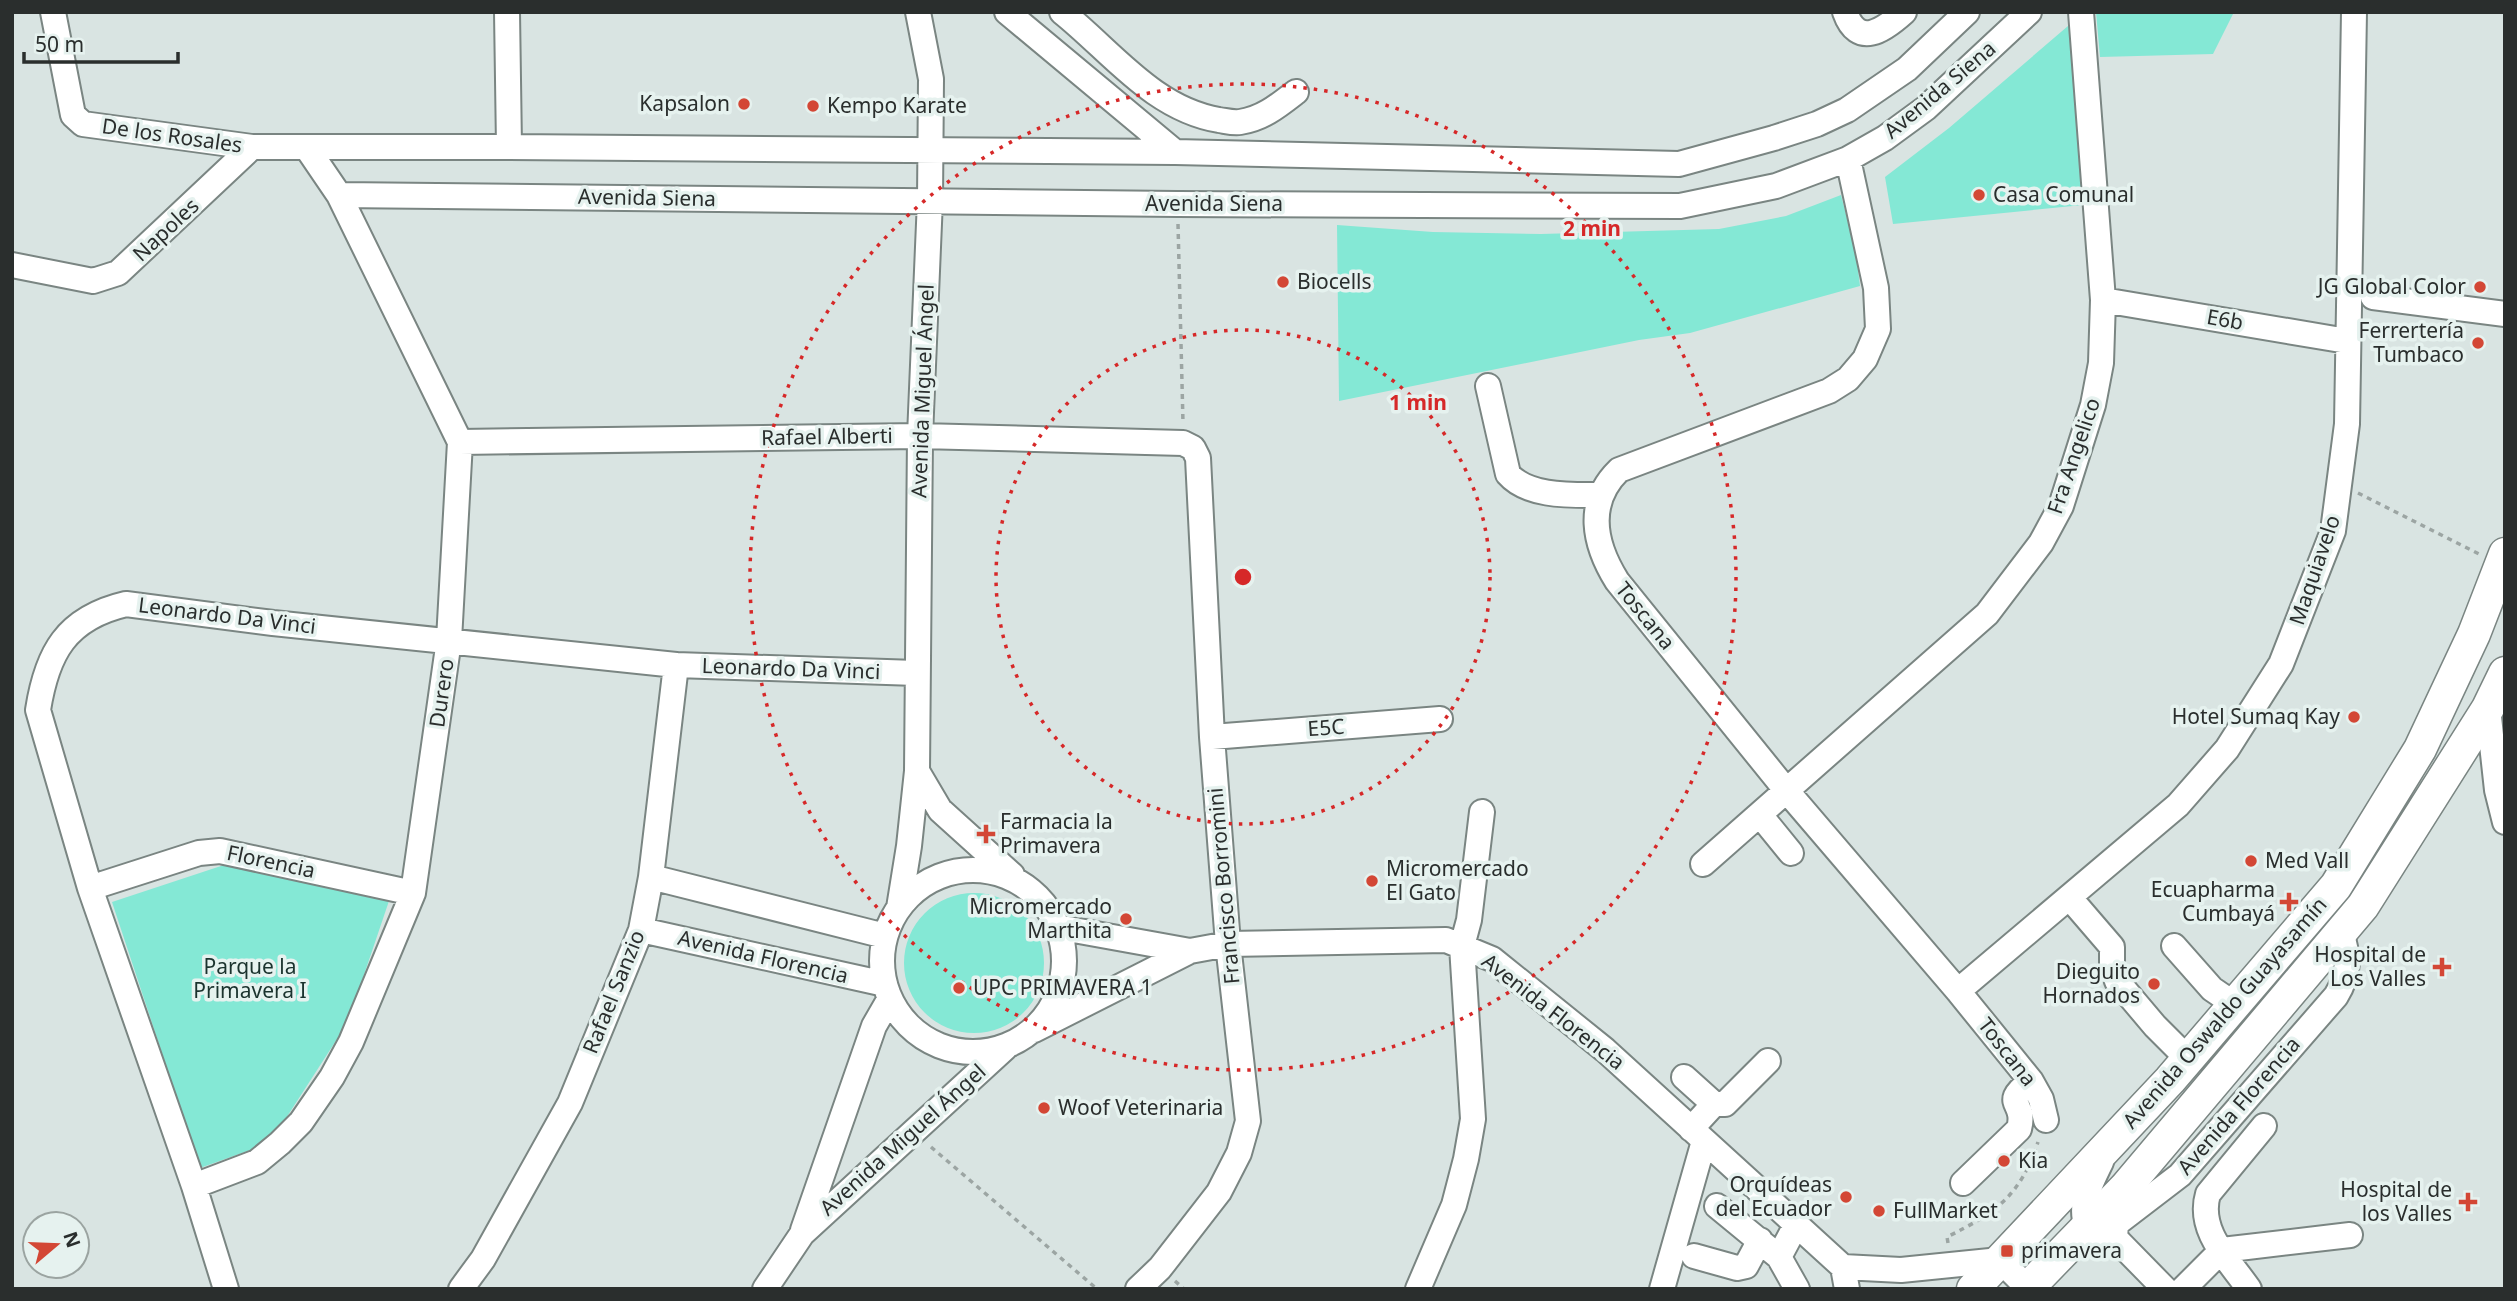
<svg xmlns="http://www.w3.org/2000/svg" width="2517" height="1301" viewBox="0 0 2517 1301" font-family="'Noto Sans',sans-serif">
  <rect width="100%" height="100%" fill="#d9e4e2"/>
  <path fill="#84e8d5" d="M2096,12H2234L2213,54L2100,57Z
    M2075,20L2093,204L1893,224L1885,177L1949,128Z
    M1841,195L1856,254L1860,286L1690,333L1639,340L1339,401L1337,225L1433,232L1541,234L1719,229L1786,216Z
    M227,864L390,898L348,1022L270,1143L200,1168L112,902Z
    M904 963a70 70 0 1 1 140 0a70 70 0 1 1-140 0Z"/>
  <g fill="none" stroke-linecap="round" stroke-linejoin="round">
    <defs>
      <path id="minor" d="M53,12L73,115L83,124L252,147H509L1175,152L1679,164L1774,138L1817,124L1847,110L1907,69L1967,12
        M507,12L509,147
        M1007,12L1175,152
        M1062,12C1111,51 1153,109 1219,120C1226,121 1233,123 1240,122C1262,119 1278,106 1296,92
        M1845,12C1858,49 1884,30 1904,12
        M1848,159L1876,288L1878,329L1865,359L1848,379L1829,391L1619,470C1585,503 1594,544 1617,581L1786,790L1958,991L2031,1081L2041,1099L2046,1120
        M339,195L1177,204L1680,206L1776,186L1848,159L1885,138L1926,108L2029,12
        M12,265L93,281L118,273L252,147
        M2373,297L2505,314
        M2103,300L2347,341
        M1488,386L1508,474C1528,497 1571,495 1600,495
        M460,442L920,436L1183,443L1193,448L1198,458L1212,737L1228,944L1248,1121L1239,1153L1219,1192L1160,1268L1138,1289
        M2488,708L2497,790L2505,822
        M1212,737L1440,719
        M917,771L940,810L1012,875
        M1760,815L1791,853
        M1703,864L1987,614L2041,543L2061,506L2093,405L2101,363L2103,300L2081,12
        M882 961a91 91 0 1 1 182 0a91 91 0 1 1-182 0Z
        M651,877L885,936
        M90,888L199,853L220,851L413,893
        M2069,897L2112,947V965L2117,981L2155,1026L2188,1059
        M899,908L909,846L917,771L920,436L930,200L931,79L918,12
        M1057,927L1190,951
        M641,930L885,984
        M2174,946L2212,989L2234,1004
        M1958,991L2178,805L2227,749L2281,664L2333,531L2347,424L2354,12
        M1034,1030L1190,951L1228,944L1446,940L1492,959L1605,1050L1843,1267L1847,1289
        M1684,1077L1714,1104
        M1691,1129L1714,1104H1725L1768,1061
        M1963,1183L2019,1129C2027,1100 1999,1105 2031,1081
        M194,1186L257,1162L280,1143L301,1122L332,1077L351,1042L413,893L449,640L460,442L339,195L307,148
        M1717,1206L1779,1257L1796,1225
        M803,1230L874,1026L889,1000
        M2095,1238C2073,1214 2089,1187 2101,1162
        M1694,1256L1737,1268L1746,1266L1760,1240
        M1779,1257L1797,1289
        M1843,1267L1901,1270L2000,1260L2028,1288
        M226,1289L194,1186L90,888L38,710C47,653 66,618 126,604L273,623L676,665L916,673
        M461,1289L483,1259L570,1103L641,930L651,877L676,665
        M765,1289L802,1234L1005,1048
        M1418,1289L1454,1205L1466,1159L1473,1119L1462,946L1469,920L1482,812
        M1662,1289L1704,1141
        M2165,1289L2115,1238L2116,1224L2180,1175L2336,996C2350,973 2349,957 2341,932
        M2183,1289L2222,1250L2350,1235
        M2249,1289C2229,1260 2197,1231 2208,1194L2264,1126"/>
      <path id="major" d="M1973,1289L2170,1080L2336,886L2420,749L2474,634L2505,554
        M2027,1289L2125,1188L2363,906L2488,708L2505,673"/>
    </defs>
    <use href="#minor" stroke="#7a8582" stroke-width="28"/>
    <use href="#major" stroke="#7a8582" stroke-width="35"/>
    <path stroke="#9ca5a3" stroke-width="3.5" stroke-dasharray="5 5" stroke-linecap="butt" d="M1178,224L1183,423
      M2358,493L2479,554
      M931,1147L1097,1289
      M1948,1243L1947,1237C1997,1212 2020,1196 2038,1142
      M1175,1281L1184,1289"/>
    <use href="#minor" stroke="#fff" stroke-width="24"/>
    <use href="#major" stroke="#fff" stroke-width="32"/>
  </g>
  <g fill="none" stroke="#d62828" stroke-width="3.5" stroke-dasharray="3.5 7">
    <circle cx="1243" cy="577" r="247"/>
    <circle cx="1243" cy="577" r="493"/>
  </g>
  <g fill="#d34735" stroke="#e6f2ef" stroke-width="2.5">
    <circle cx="744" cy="104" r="7"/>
    <circle cx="813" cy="106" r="7"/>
    <circle cx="1979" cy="195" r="7"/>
    <circle cx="1283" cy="282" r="7"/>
    <circle cx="2480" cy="287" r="7"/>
    <circle cx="2478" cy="343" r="7"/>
    <circle cx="2354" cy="717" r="7"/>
    <path d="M982.5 823.5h7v7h7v7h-7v7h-7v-7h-7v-7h7z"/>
    <circle cx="2251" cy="861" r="7"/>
    <circle cx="1372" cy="881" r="7"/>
    <path d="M2285.5 891.5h7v7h7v7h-7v7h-7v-7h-7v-7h7z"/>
    <circle cx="1126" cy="919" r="7"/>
    <path d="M2438.5 956.5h7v7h7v7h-7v7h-7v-7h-7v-7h7z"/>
    <circle cx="2154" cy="984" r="7"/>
    <circle cx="959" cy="988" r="7"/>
    <circle cx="1044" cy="1108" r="7"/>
    <circle cx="2004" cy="1161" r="7"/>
    <circle cx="1846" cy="1197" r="7"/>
    <path d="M2464.5 1191.5h7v7h7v7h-7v7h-7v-7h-7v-7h7z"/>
    <circle cx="1879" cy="1211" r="7"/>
    <rect x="2000" y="1244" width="14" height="14" rx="3.5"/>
  </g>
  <g text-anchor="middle" stroke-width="7" stroke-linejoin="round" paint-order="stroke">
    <g font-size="21" fill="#2a2e2d" stroke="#e6f2ef">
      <text transform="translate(1940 90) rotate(-40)" y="7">Avenida Siena</text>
      <text transform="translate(172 136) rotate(8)" y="7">De los Rosales</text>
      <text transform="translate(647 198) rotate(1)" y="7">Avenida Siena</text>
      <text x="1214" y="211">Avenida Siena</text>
      <text transform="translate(166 230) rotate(-43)" y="7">Napoles</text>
      <text transform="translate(2225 320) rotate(10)" y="7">E6b</text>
      <text transform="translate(923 391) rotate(-88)" y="7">Avenida Miguel Ángel</text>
      <text transform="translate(827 437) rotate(-1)" y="7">Rafael Alberti</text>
      <text transform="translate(2074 456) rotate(-71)" y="7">Fra Angelico</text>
      <text transform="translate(2315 570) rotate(-71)" y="7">Maquiavelo</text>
      <text transform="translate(227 616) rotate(7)" y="7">Leonardo Da Vinci</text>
      <text transform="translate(1645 616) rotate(51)" y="7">Toscana</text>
      <text transform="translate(791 669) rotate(2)" y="7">Leonardo Da Vinci</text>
      <text transform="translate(442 693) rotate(-82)" y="7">Durero</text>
      <text transform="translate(1326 728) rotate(-4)" y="7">E5C</text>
      <text transform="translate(271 862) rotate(12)" y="7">Florencia</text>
      <text transform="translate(1224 886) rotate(-95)" y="7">Francisco Borromini</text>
      <text transform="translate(763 957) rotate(13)" y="7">Avenida Florencia</text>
      <text transform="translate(614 992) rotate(-68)" y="7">Rafael Sanzio</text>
      <text transform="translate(1553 1012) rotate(38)" y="7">Avenida Florencia</text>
      <text transform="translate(2225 1013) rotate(-49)" y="7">Avenida Oswaldo Guayasamín</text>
      <text transform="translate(2007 1052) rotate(52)" y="7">Toscana</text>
      <text transform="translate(2239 1106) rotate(-49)" y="7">Avenida Florencia</text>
      <text transform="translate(903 1140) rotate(-42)" y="7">Avenida Miguel Ángel</text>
    </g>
    <g font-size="21" fill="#2a2e2d" stroke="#e6f2ef" text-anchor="start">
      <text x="730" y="111" text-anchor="end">Kapsalon</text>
      <text x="827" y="113">Kempo Karate</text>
      <text x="1993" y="202">Casa Comunal</text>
      <text x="1297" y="289">Biocells</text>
      <text x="2466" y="294" text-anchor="end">JG Global Color</text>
      <text x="2464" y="338" text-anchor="end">Ferrertería<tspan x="2464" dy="24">Tumbaco</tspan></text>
      <text x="2340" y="724" text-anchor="end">Hotel Sumaq Kay</text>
      <text x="1000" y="829">Farmacia la<tspan x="1000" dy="24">Primavera</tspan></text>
      <text x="2265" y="868">Med Vall</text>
      <text x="1386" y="876">Micromercado<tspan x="1386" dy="24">El Gato</tspan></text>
      <text x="2275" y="897" text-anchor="end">Ecuapharma<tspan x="2275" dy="24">Cumbayá</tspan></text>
      <text x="1112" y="914" text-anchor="end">Micromercado<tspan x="1112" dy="24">Marthita</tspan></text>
      <text x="2426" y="962" text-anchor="end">Hospital de<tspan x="2426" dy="24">Los Valles</tspan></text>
      <text x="2140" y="979" text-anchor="end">Dieguito<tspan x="2140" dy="24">Hornados</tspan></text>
      <text x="973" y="995">UPC PRIMAVERA 1</text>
      <text x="1058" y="1115">Woof Veterinaria</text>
      <text x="2018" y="1168">Kia</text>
      <text x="1832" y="1192" text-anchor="end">Orquídeas<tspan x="1832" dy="24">del Ecuador</tspan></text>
      <text x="2452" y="1197" text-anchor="end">Hospital de<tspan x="2452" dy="24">los Valles</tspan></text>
      <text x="1893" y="1218">FullMarket</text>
      <text x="2021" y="1258">primavera</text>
    </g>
    <g font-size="21" fill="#1b332e" stroke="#e6f2ef">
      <text x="250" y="974">Parque la<tspan x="250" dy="24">Primavera I</tspan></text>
    </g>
  </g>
  <circle cx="1243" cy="577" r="10" fill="#d62828" stroke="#e6f2ef" stroke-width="3.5"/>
  <g font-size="21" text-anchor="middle" font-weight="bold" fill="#d62828" stroke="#e6f2ef" stroke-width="7" stroke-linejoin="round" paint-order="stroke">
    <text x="1592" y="236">2 min</text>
    <text x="1418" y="410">1 min</text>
  </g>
  <rect width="2517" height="1301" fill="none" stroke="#2a2e2d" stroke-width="28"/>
  <g transform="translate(56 1245) rotate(71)"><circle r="33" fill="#e6f2ef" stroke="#9ba4a1" stroke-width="2"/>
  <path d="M0-5L12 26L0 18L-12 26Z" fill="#d34735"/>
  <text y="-10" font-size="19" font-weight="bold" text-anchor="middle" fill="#2a2e2d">N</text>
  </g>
  <path d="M24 52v10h154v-10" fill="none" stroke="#2a2e2d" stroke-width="3.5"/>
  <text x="35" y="52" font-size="21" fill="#2a2e2d" stroke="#e6f2ef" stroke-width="5" paint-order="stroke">50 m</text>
</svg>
